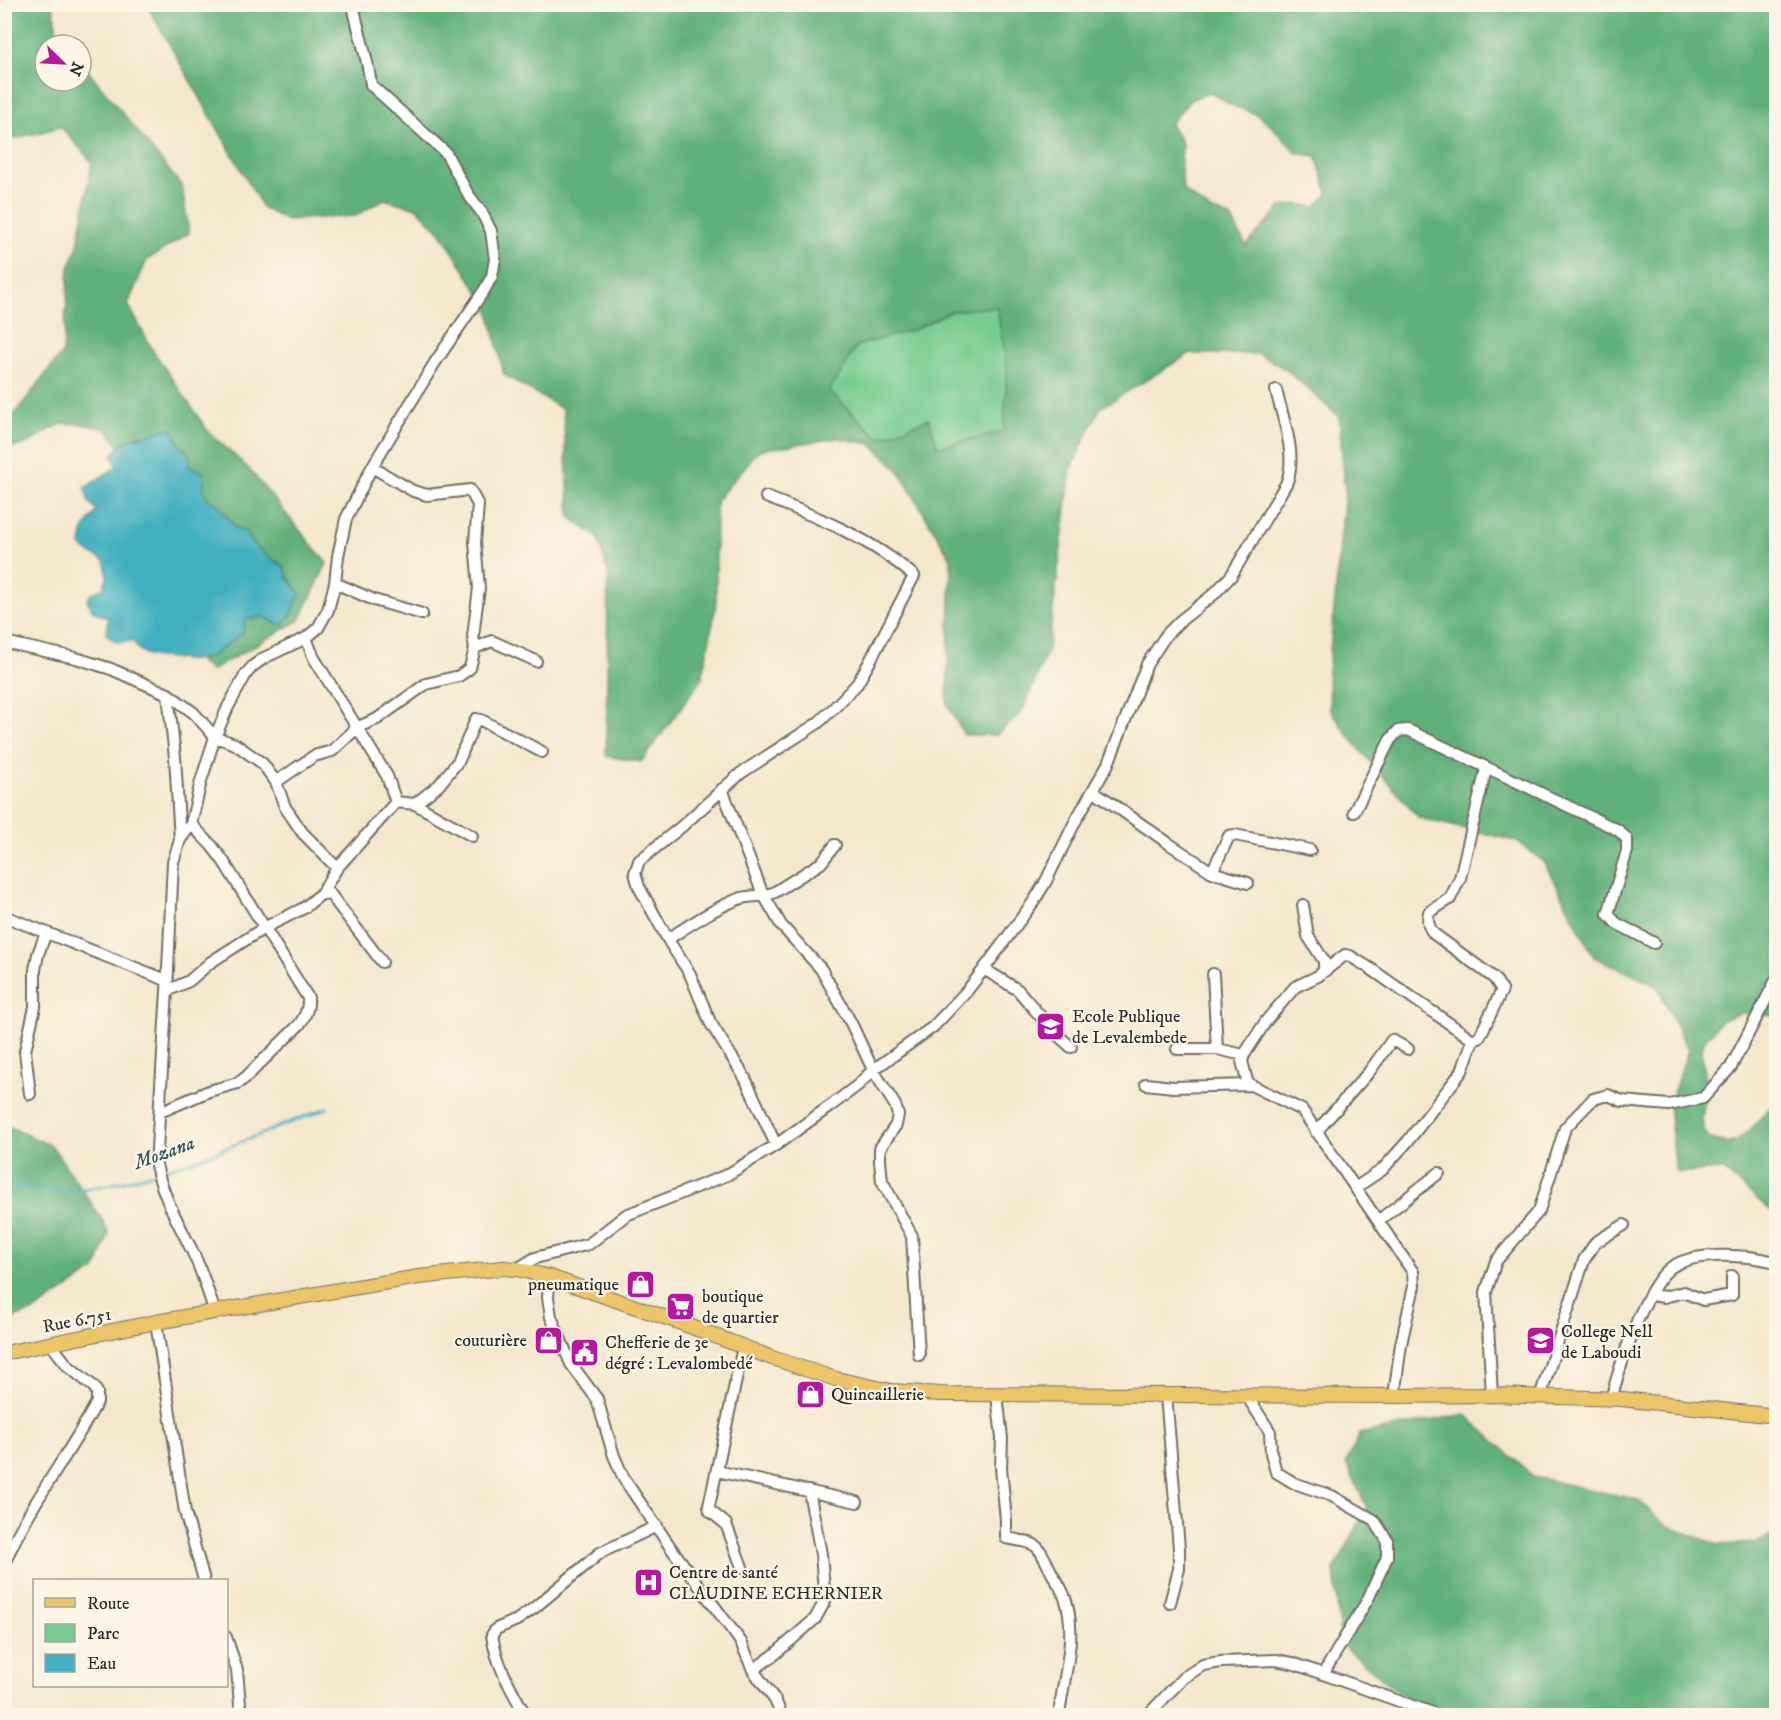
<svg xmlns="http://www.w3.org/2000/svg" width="1781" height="1720" viewBox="0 0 1781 1720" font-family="'IM FELL DW Pica',serif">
  <rect width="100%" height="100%" fill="#fcf5e5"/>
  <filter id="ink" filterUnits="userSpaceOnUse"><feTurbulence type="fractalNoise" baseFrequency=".0167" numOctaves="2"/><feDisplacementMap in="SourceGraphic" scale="12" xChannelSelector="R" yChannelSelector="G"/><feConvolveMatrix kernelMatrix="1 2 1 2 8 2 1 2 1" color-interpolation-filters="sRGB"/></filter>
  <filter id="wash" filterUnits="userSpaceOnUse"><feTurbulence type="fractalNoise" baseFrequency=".008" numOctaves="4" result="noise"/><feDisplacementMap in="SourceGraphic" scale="24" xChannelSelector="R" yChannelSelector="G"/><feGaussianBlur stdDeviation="1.35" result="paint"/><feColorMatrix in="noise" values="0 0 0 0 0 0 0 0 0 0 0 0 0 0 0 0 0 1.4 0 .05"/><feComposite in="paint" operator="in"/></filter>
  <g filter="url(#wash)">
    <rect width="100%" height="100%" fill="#f4e7cd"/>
    <path fill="#76cc90" stroke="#507c5e" stroke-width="1.5" d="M997,307L1007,368L1004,431L938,447L928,419L879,438L829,391L857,346L915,329L951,311Z"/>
    <path fill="#60b07a" stroke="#466e52" stroke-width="1.5" fill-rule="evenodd" d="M5,5H53L57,33L67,45H45V81H81V62L182,186L189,233L147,260L128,304L153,351L208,431L248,468L327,563L300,620L210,671L199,661L217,653L230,640L243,633L246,618L252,619L263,616L276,624L291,616L300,593L288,578L284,566C268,558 252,546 245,530L236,528L217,504L209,500L203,488L205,477L203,472L188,466C185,453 179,443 173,430L166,429L152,435H140L119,446L107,429C92,426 76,421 60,425C42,430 25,454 5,444V426L63,352L69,268L78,245L92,162L61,127L5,141V113L12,98V82L5,77Z
      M147,5H1776V1016L1740,1013L1722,1020L1704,1041L1701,1050L1707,1084L1702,1120L1704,1131L1710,1139L1728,1143L1737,1141L1751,1129L1776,1101V1215L1723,1170L1676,1173L1669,1105L1688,1050L1657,986L1594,957L1544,862L1516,841L1419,818L1351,739L1330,710L1328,673L1345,491L1339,417L1287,370L1259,354H1189L1100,408L1071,469L1048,649L1022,712L997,735H964L947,703L951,559L897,468L871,444L838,438L759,450L716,501V606L702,679L641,762L606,756L608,573L598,538L570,517L563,409L504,375L488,307L441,233L417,208L384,199L355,216L286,220L263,208ZM1211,92L1231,105L1256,114L1272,127L1297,153L1316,156L1328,193L1316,207L1298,204L1281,207L1246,246L1231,217L1210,210L1183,190L1181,165L1182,143L1170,124L1190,100ZM997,307L1007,368L1004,431L938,447L929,419L879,438L829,391L857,346L915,329L951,311Z
      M5,1125L52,1146L102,1219L109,1235L95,1270L34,1311L5,1321Z
      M1465,1414L1534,1477L1638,1500L1665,1525L1719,1545L1757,1543L1776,1532V1715H1426L1341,1644L1334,1570L1367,1508L1346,1463L1360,1434Z"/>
    <path fill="#41afbf" stroke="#366d75" stroke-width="1.5" d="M166,429L173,430L179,444L190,455L189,466L203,472L205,477L203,488L209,500L217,504L236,528L245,530C252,546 268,558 284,566L288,578L300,593L291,616L287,618L285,624H277L263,616L252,619L246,618L243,633C233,639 226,646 217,652C202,662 188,661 172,658C155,656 142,659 133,641L116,642L106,634L108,618L93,611L87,600L91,594L103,588L107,577L105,561L88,552L81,545L84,529L97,510L89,502L85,488L117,466L112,455C129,433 144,438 166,429Z"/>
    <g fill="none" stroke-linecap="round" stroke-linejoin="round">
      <path stroke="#41afbf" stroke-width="3" d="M4,1186C29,1186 53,1193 78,1190C165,1178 245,1139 327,1108"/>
    </g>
  </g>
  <g filter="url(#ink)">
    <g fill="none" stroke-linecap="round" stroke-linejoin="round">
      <defs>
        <path id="minor" d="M766,497C818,517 872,539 914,576L869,663L857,684L836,706L818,723L741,773L681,827L639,861L635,873L639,887L670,943L690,974L710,1022L745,1078L776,1145
          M335,583L374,600L422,614
          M306,638L314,658L387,776L396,802
          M4,642L76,658L111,669L168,694L194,713L215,737L235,744L262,763L276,782L285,807L302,832L337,868
          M475,648L492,641L536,661
          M168,694L175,757L180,840
          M276,782L314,756L332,751L358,727L377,719L426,684L459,676L470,668L475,648L473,636L479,588L475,542L478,505L470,490L427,495L413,491L372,467
          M722,789L762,892L781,925L821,969L851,1023L873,1070L895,1105L898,1115L896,1125L880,1148V1161L882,1181L912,1236L919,1355
          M1094,791L1168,843L1212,872L1248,883
          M396,802L415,804L472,836
          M415,804L439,785L459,760L476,719L481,720L542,752
          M1354,812L1390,740L1398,731L1408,730L1618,830L1627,839V851L1608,914L1616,923L1654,943
          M1212,872L1229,836L1235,835L1310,850
          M321,894H330L382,962
          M1303,905L1308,936L1324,961V971
          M4,916L166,980
          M668,939C688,926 719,905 742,898C753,895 765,897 775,892L821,863L835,845
          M984,969L1018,990L1052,1030L1071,1047
          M1213,974L1217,1049
          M167,991L189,981L211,962L264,928L304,908L321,894L337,868L396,802
          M1177,1049H1217L1244,1055
          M1146,1084L1173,1087L1251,1085
          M30,1094L25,1051L35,1007V970L38,954L46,933
          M160,1112L209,1091L238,1083L245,1078L299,1025C305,1017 309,1009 308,998L224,862L212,846L191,824
          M1316,1132L1369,1072L1392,1040L1408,1049
          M1357,1189L1361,1184L1382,1170L1408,1141L1462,1071L1473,1040L1479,1038L1502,990L1494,978L1434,934C1428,927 1427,921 1429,912L1450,899L1460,878L1486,769
          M1378,1221L1439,1173
          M517,1269L535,1258L589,1244L626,1215L727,1175L776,1145L833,1104L858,1085L873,1070L933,1027L966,992L984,969L1034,901L1045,883L1076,820L1108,764L1147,664L1166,635L1180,621L1214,594L1231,576L1286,484C1298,456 1283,420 1276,390
          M550,1277L548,1297L551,1317L571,1364L597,1399L614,1456L624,1479L671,1548L741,1642L753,1670L775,1700L782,1716
          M1651,1295L1664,1297L1684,1292L1703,1300L1732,1295V1276
          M215,1313C209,1294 203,1274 194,1255C180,1225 163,1198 156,1165L167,991L173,862L180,840L191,824L201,781L215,737L228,707L246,674L253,666L264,658L306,638L318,628L328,610L335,583L338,556L346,519L372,467L434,364L485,289L492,276L495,259L491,231L482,213L468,194L446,153L371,85C368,58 358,32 353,4
          M156,1322L185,1512L204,1580
          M997,1395L1002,1438L1001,1468L1006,1520V1538C1042,1544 1036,1543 1053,1575C1057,1581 1061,1588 1064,1595C1079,1634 1063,1676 1059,1716
          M1166,1395L1179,1548V1569L1170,1603
          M1492,1395L1486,1292L1496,1261L1539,1211L1565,1128L1593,1099L1608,1095L1622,1101L1669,1105L1703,1098L1731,1067L1776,980
          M1247,1396L1270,1432L1271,1453L1276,1472L1294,1483L1332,1496L1374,1520L1387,1540V1557L1368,1599L1323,1674
          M1394,1396L1401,1344L1414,1286L1413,1272L1302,1110L1251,1085L1247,1081L1242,1061L1244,1055L1266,1021L1295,987L1318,976L1345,955L1350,956L1371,969L1473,1040
          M1540,1397L1584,1260L1596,1242L1624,1225
          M1611,1399C1620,1366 1643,1291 1669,1269C1692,1250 1749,1255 1776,1262
          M717,1471L857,1502
          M4,1564C28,1506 68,1457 97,1402V1392L94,1387L68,1366L50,1343
          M742,1567L726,1524L710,1511L709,1506L743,1347
          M226,1637L237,1670L241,1716
          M753,1670L774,1655L815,1619L825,1601L821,1554L809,1491
          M526,1716C512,1691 496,1664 492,1635L496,1629L517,1620L534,1608L600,1553L657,1526
          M1147,1716L1183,1678L1203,1665L1221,1662L1276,1660L1292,1663L1441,1716"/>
        <path id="major" d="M4,1353L156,1322L357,1287L419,1277L503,1268L517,1269L550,1277L684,1324L772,1358L836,1379L891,1391L942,1394L1394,1396L1492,1395L1622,1399L1776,1416"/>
      </defs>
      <use href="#minor" stroke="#716d64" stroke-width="14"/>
      <use href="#major" stroke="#716d64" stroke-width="16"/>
      <use href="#minor" stroke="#fff" stroke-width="10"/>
      <use href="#major" stroke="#edc569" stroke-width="14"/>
    </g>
  </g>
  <defs>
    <symbol id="school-square" viewBox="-11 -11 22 22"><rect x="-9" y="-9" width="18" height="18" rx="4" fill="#b5179e" stroke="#fcf5e5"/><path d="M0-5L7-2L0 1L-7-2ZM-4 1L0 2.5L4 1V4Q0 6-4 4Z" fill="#fff"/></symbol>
    <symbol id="shop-square" viewBox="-11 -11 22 22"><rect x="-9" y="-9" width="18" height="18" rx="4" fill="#b5179e" stroke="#fcf5e5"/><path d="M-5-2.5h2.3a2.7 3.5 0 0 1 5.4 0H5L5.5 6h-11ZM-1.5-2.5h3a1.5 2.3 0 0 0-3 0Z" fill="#fff"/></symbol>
    <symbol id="supermarket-square" viewBox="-11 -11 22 22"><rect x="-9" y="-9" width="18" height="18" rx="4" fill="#b5179e" stroke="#fcf5e5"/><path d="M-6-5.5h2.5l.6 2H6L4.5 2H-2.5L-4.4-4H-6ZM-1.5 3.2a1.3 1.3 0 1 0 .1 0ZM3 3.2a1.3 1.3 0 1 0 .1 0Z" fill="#fff"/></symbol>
    <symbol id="civic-square" viewBox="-11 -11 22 22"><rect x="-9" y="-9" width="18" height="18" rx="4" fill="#b5179e" stroke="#fcf5e5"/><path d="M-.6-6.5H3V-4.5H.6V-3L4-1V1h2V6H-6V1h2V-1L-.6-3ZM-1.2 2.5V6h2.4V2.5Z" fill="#fff"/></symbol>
    <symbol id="hospital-square" viewBox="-11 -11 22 22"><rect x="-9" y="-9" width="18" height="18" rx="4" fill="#b5179e" stroke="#fcf5e5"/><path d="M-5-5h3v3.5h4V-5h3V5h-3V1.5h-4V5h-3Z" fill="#fff"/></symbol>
  </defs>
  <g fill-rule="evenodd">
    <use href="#school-square" x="1034" y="1010" width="33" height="33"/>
    <use href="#shop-square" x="624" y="1268" width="33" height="33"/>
    <use href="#supermarket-square" x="664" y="1290" width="33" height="33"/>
    <use href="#shop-square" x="532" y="1324" width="33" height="33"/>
    <use href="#school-square" x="1524" y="1324" width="33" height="33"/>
    <use href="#civic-square" x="568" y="1336" width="33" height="33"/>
    <use href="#shop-square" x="794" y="1378" width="33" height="33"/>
    <use href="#hospital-square" x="632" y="1566" width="33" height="33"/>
  </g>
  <g text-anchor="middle" stroke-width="4.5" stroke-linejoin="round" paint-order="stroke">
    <g font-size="18" fill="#2b2b2b" stroke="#fcf5e5" text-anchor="start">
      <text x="1072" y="1022">Ecole Publique<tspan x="1072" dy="21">de Levalembede</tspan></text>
      <text x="619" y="1290" text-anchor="end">pneumatique</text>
      <text x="702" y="1302">boutique<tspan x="702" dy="21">de quartier</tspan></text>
      <text x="1561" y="1337">College Nell<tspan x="1561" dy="21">de Laboudi</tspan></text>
      <text x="527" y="1346" text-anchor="end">couturière</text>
      <text x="605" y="1348">Chefferie de 3e<tspan x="605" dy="21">dégré : Levalombedé</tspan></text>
      <text x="831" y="1400">Quincaillerie</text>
      <text x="669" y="1578">Centre de santé<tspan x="669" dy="21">CLAUDINE ECHERNIER</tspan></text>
    </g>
    <g font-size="18" fill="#2b2b2b" stroke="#fcf5e5">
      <text transform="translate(77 1320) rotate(-11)" y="6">Rue 6.751</text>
    </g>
    <g font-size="20" font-style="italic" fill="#33595f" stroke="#fcf5e5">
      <text transform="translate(164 1152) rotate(-20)" y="7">Mozana</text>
    </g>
  </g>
  <rect width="1781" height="1720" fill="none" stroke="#fcf5e5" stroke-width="24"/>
  <rect x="33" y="1579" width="195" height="108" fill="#fcf5e5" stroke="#a8a49b" stroke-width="1.5"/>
  <rect x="45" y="1598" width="30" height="9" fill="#edc569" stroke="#a8a49b" stroke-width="1.5"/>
  <text x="87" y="1609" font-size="18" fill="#2b2b2b">Route</text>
  <rect x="45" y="1624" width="30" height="18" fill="#76cc90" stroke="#a8a49b" stroke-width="1.5"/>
  <text x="87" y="1639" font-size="18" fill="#2b2b2b">Parc</text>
  <rect x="45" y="1654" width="30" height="18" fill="#41afbf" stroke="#a8a49b" stroke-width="1.5"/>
  <text x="87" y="1669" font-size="18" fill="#2b2b2b">Eau</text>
  <g transform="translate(63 63) rotate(114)"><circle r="28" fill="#fcf5e5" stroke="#a8a49b" stroke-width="1.5"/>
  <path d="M0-4.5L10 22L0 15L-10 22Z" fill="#b5179e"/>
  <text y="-9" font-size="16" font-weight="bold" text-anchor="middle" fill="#2b2b2b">N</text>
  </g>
</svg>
